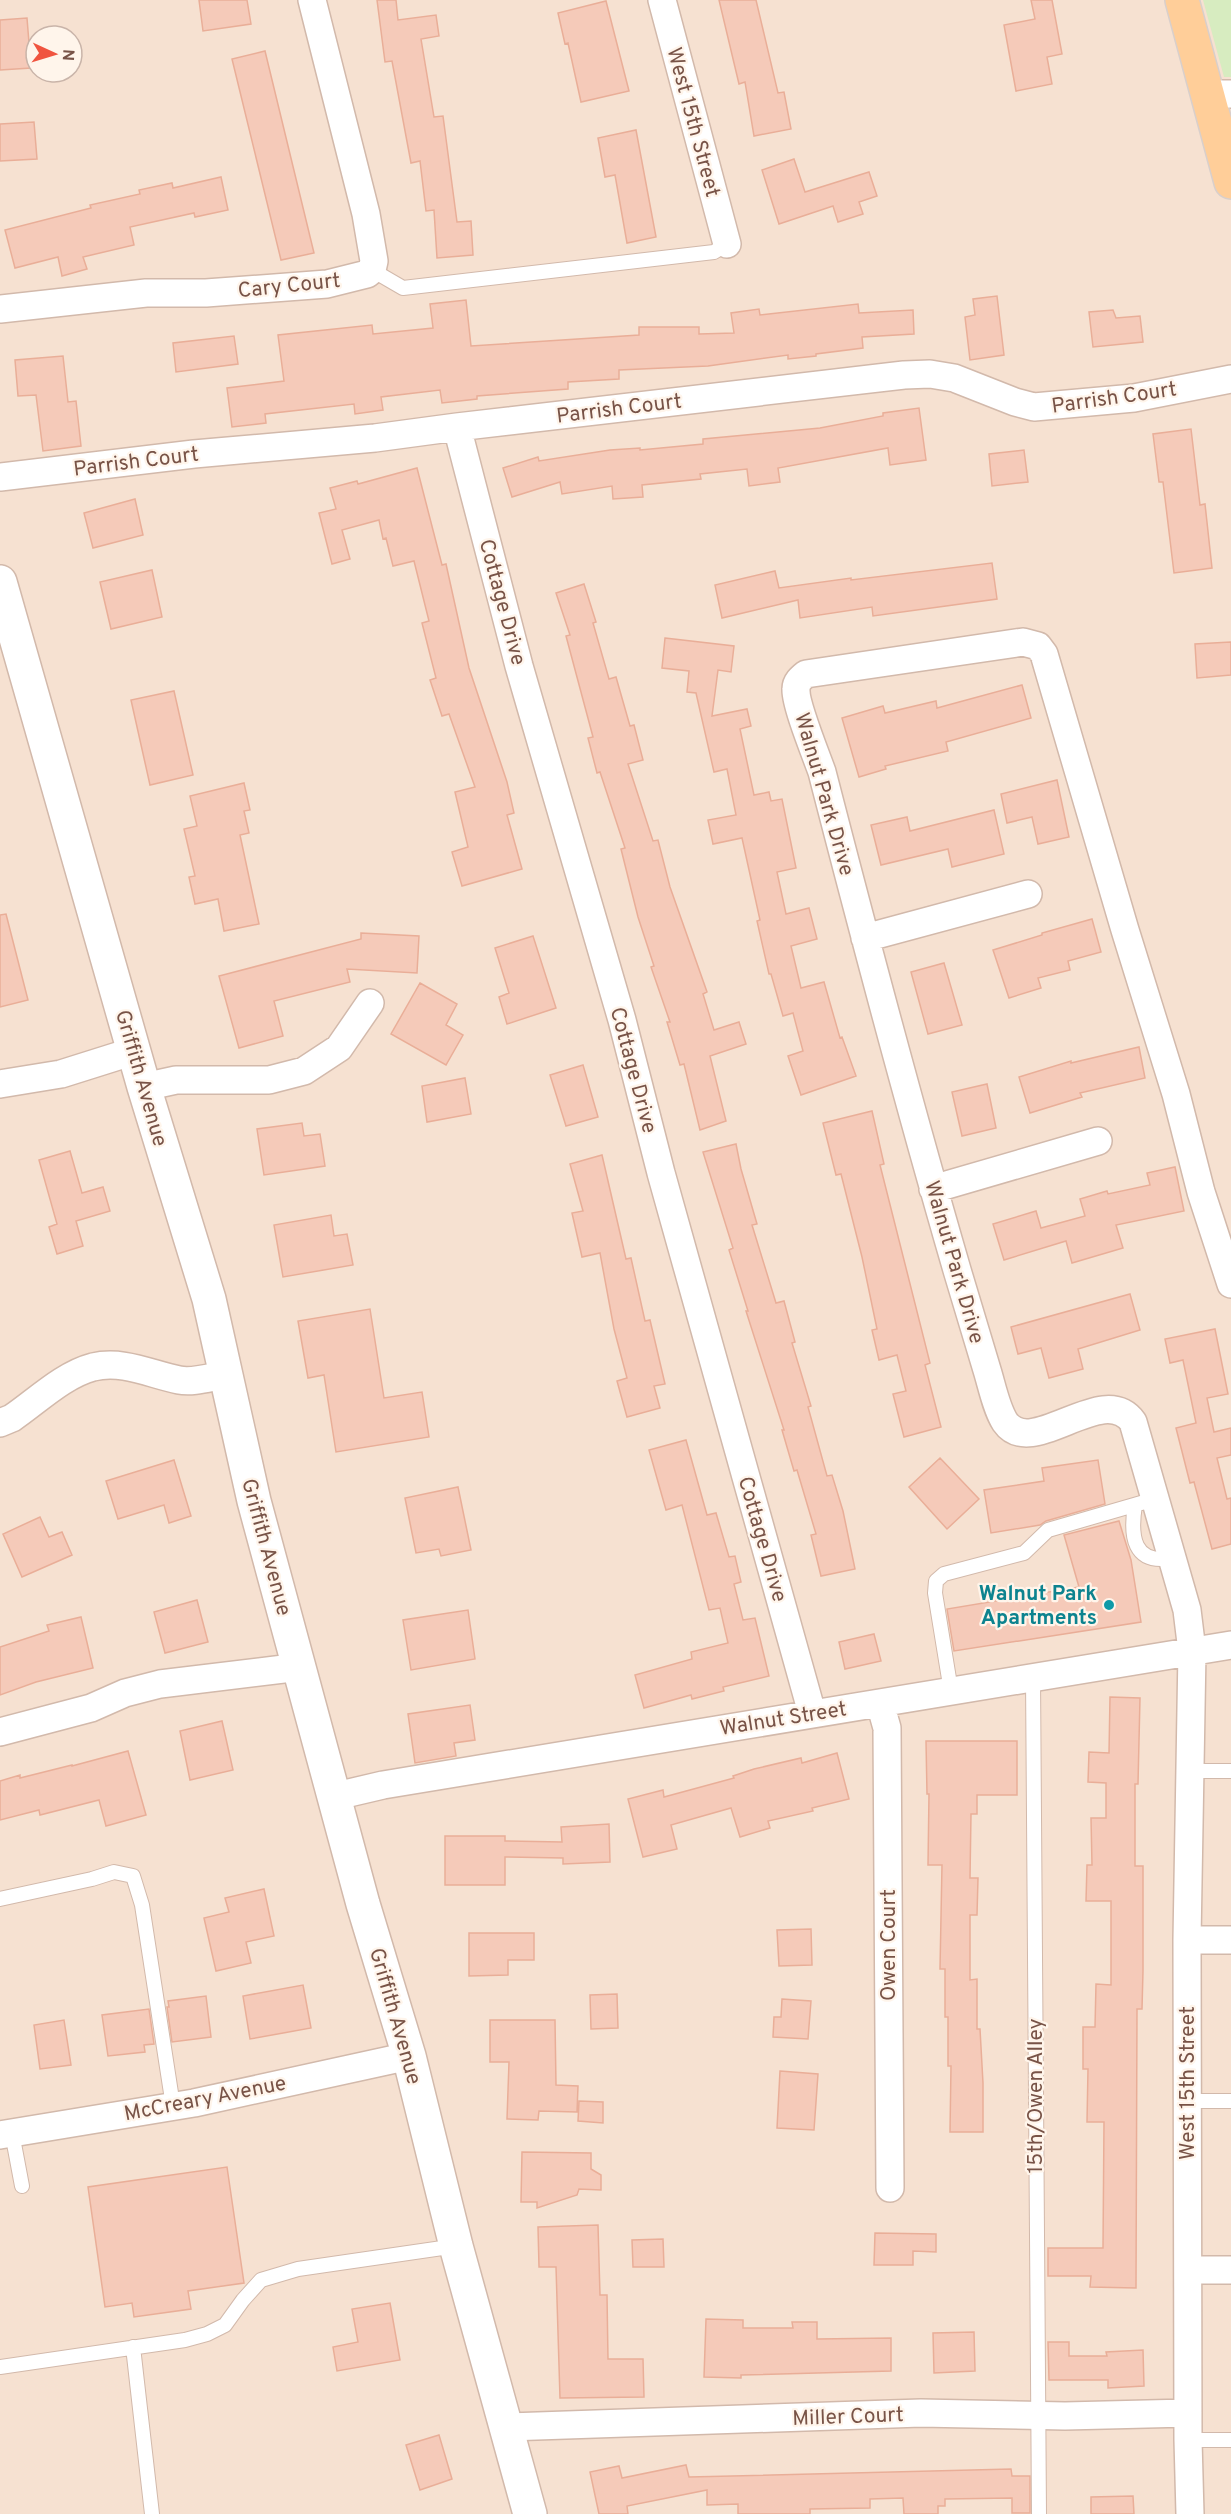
<svg xmlns="http://www.w3.org/2000/svg" width="1231" height="2514" viewBox="0 0 1231 2514" font-family="Overpass,sans-serif">
  <rect width="100%" height="100%" fill="#fef0e3"/>
  <path fill="#f6e1d1" fill-rule="evenodd" d="M0,0H1231V2514H0ZM36,36H72V72H36Z"/>
  <path fill="#d7ecc0" d="M1203,0H1231V77H1224Z"/>
  <path fill="#f5cab9" stroke="#e9ae98" stroke-width="1.5" d="M199,0H247L251,24L203,31Z
    M377,0H396L398,20L436,15L439,36L421,39L434,117L443,116L457,222L471,221L473,255L437,258L434,210L426,211L420,161L411,163L392,61L385,62Z
    M719,0H756L778,93L784,92L791,129L754,136L745,82L739,84Z
    M1031,0H1052L1062,54L1047,57L1052,84L1016,91L1004,25L1035,19Z
    M606,1L629,91L581,102L568,43L565,44L558,13Z
    M27,18L31,68L0,70V20Z
    M265,51L314,253L281,260L232,59Z
    M34,122L37,159L0,161V124Z
    M636,130L656,237L627,243L615,175L605,177L598,138Z
    M794,159L805,192L869,172L877,196L859,202L863,214L838,222L833,206L779,224L762,170Z
    M221,177L228,210L195,217L194,213L130,227L134,245L83,257L87,269L62,276L58,257L15,268L5,230L91,208L90,205L140,194L139,190L172,183L173,188Z
    M997,296L1004,355L970,360L965,317L975,315L973,299Z
    M466,300L471,346L639,335V327H699V334L734,333L731,313L759,309L760,315L858,304L859,313L913,310L914,334L862,337L863,348L816,354V356L788,359V355L708,366L619,370V379L568,382V389L477,396V399L442,403L440,390L381,397L383,410L355,414L354,404L265,414L266,423L232,427L227,388L284,381L278,335L372,325L373,334L433,328L430,304Z
    M1113,310L1116,318L1140,316L1143,342L1093,347L1089,312Z
    M234,336L238,364L176,372L173,343Z
    M63,356L68,402L76,401L81,446L43,451L36,395L18,396L15,360Z
    M919,408L926,460L890,465L888,448L778,468L780,482L749,486L747,469L700,474L701,479L642,485L643,497L613,499L612,486L562,494L560,482L512,497L503,468L538,457L539,461L610,450L640,448V450L703,444V439L820,428L883,416V413Z
    M1191,429L1200,505L1205,504L1212,568L1174,573L1163,482H1159L1153,434Z
    M1024,450L1028,482L992,486L989,454Z
    M417,468L442,565L446,564L469,668L507,782L514,813L507,815L522,869L462,886L452,852L468,847L455,792L475,787L449,714L442,716L430,680L436,678L422,623L429,621L414,561L393,566L386,538L383,539L379,520L342,530L350,559L332,564L319,513L336,509L330,488L357,481L358,484Z
    M135,499L143,535L93,548L84,513Z
    M992,563L997,599L873,616L872,607L800,618L798,600L722,618L715,585L775,571L779,588L851,578V580Z
    M152,570L162,617L111,629L100,582Z
    M584,584L596,622L593,623L609,679L616,677L630,726L634,725L643,760L628,764L653,841L658,840L670,887L707,992L703,994L714,1030L739,1022L746,1044L710,1056L726,1121L700,1130L684,1064L680,1065L667,1022H670L651,967L654,966L638,917L621,849L625,848L600,772L597,773L588,738L593,737L566,636L570,635L556,593Z
    M665,638L734,646L731,672L718,670L712,716L747,709L751,726L740,729L754,795L769,792L771,801L782,799L796,868L777,872L786,914L809,908L817,939L791,946L801,988L824,982L840,1038L842,1037L856,1076L801,1095L788,1056L803,1051L793,1013L783,1016L771,974H769L757,921L760,920L742,838L713,844L708,820L736,815L727,769L714,772L696,693L687,692L689,671L662,668Z
    M1231,642V675L1197,678L1195,644Z
    M1022,685L1031,718L946,742L948,751L885,766L886,769L859,777L842,718L883,706L885,713L936,701L937,708Z
    M174,691L193,775L150,785L131,700Z
    M1057,780L1069,837L1038,844L1032,817L1007,823L1001,794Z
    M244,783L250,810L244,811L249,833L240,835L259,924L224,931L218,899L195,904L189,877L195,876L184,829L197,826L190,796Z
    M994,810L1004,854L952,867L948,849L881,865L871,825L907,817L910,831Z
    M6,914L28,1000L0,1007V915Z
    M1092,919L1101,952L1068,961L1070,970L1038,978L1041,988L1009,998L993,950L1042,935V933Z
    M361,933L419,936L417,973L347,969L350,982L274,1001L283,1036L239,1048L219,976L361,939Z
    M533,936L556,1008L507,1024L499,997L509,993L495,948Z
    M944,963L962,1025L928,1034L911,972Z
    M420,983L457,1004L446,1025L463,1035L446,1065L391,1034Z
    M1139,1047L1145,1078L1080,1093L1082,1097L1030,1113L1019,1077L1071,1061V1063Z
    M583,1065L598,1117L566,1126L550,1075Z
    M465,1078L471,1114L427,1122L422,1086Z
    M987,1084L996,1128L962,1136L952,1092Z
    M872,1111L884,1164L880,1165L930,1363L925,1365L941,1427L904,1437L893,1394L906,1391L897,1355L879,1360L872,1330L877,1329L862,1257L841,1174L836,1175L823,1123Z
    M302,1123L304,1136L320,1134L325,1166L264,1175L257,1129Z
    M736,1144L741,1169L757,1224L752,1225L776,1303L784,1301L795,1342L792,1343L811,1406L808,1407L827,1476L832,1475L843,1511L855,1569L821,1576L811,1535L816,1534L797,1470L794,1471L782,1430H784L746,1311H748L729,1250L733,1248L703,1152Z
    M70,1151L82,1193L103,1187L110,1211L76,1221L83,1246L57,1254L49,1227L57,1224L39,1160Z
    M602,1155L626,1259L631,1258L645,1321L650,1320L665,1384L654,1386L660,1408L627,1417L617,1381L627,1378L614,1329L600,1253L582,1257L572,1213L583,1211L570,1164Z
    M1175,1167L1184,1211L1116,1225L1123,1248L1072,1263L1066,1241L1004,1260L993,1224L1036,1211L1041,1228L1085,1216L1080,1199L1107,1191L1108,1194L1150,1185L1147,1173Z
    M331,1215L334,1236L347,1234L353,1265L283,1277L274,1225Z
    M1130,1294L1140,1330L1078,1349L1083,1369L1049,1378L1041,1348L1018,1354L1011,1327Z
    M370,1309L384,1398L422,1392L429,1437L336,1452L324,1375L308,1378L298,1321Z
    M1215,1329L1228,1394L1207,1398L1214,1432L1231,1428V1455L1217,1458L1227,1499L1231,1498V1544L1212,1549L1194,1482L1190,1483L1176,1428L1196,1423L1183,1360L1170,1363L1165,1339Z
    M686,1440L707,1515L716,1513L729,1557L735,1556L741,1582L734,1584L743,1620L755,1618L769,1676L723,1687L724,1691L692,1699L691,1695L644,1708L635,1675L692,1659L691,1652L728,1643L720,1608L709,1610L682,1505L666,1510L649,1450Z
    M940,1458L979,1499L947,1529L909,1487Z
    M174,1460L191,1516L169,1523L164,1505L118,1519L106,1481Z
    M1098,1460L1105,1504L1046,1521L1040,1525L991,1533L984,1490L1044,1481L1042,1468Z
    M458,1487L471,1550L441,1556L439,1549L416,1553L405,1498Z
    M40,1517L49,1537L62,1532L72,1555L22,1577L3,1534Z
    M1119,1521L1131,1560L1141,1622L954,1651L947,1609L1079,1587L1064,1535Z
    M197,1600L208,1642L165,1653L154,1612Z
    M468,1610L475,1659L411,1670L403,1620Z
    M81,1617L93,1668L36,1682L0,1695V1647L49,1631L47,1625Z
    M874,1634L881,1661L845,1669L839,1642Z
    M1110,1697L1140,1698L1138,1784H1135V1866H1143V1971L1142,2009H1137L1136,2288L1090,2287L1091,2276H1048V2248H1103L1104,2122H1087L1088,2069H1083V2027H1095L1096,1984L1111,1985V1901H1086L1087,1865H1092L1091,1818H1106V1783L1088,1782L1089,1752L1109,1753Z
    M470,1705L475,1740L454,1743L456,1756L415,1763L408,1714Z
    M222,1721L233,1770L190,1780L180,1731Z
    M926,1741H1017V1795H977V1814H971L970,1878H978L977,1915H970V1980L977,1979V2029H980L983,2083V2132H950L951,2066H948V2017H945V1969H940L942,1865H928L929,1794H927Z
    M128,1751L146,1815L106,1826L99,1800L40,1815L39,1810L0,1820V1781L20,1775V1778L72,1765V1766Z
    M837,1753L849,1799L812,1808L813,1811L768,1821L770,1828L740,1837L731,1808L671,1825L677,1849L643,1857L628,1799L663,1790L664,1797L734,1778L733,1776L754,1769L801,1758L802,1763Z
    M609,1824L610,1862L563,1864V1858L505,1857V1885H445V1836H505V1841L562,1842L561,1827Z
    M264,1889L274,1936L246,1942L251,1963L216,1971L204,1918L229,1912L225,1898Z
    M811,1929L812,1965L779,1966L777,1930Z
    M469,1933H534V1960H508V1975L469,1976Z
    M303,1985L311,2028L250,2039L243,1996Z
    M617,1994L618,2028L591,2029L590,1995Z
    M206,1996L211,2037L172,2042L167,2007H169L168,2001Z
    M782,1999L811,2001L808,2039L773,2037L774,2017H781Z
    M149,2009L154,2044L144,2045L145,2052L108,2056L102,2015Z
    M64,2020L71,2065L40,2069L34,2025Z
    M490,2020H555L556,2085L578,2086L577,2112L539,2111L538,2120L507,2119L509,2062H490Z
    M780,2071L818,2074L814,2130L777,2128Z
    M579,2101L603,2102V2123L578,2121Z
    M522,2152L591,2153V2169L601,2175V2190L579,2189L577,2195L537,2208V2202H521Z
    M227,2167L244,2283L188,2291L191,2309L134,2317L132,2303L105,2307L88,2187Z
    M598,2225L600,2295H607L608,2359H643L644,2397L560,2398L556,2267H539L538,2227Z
    M875,2233L936,2234V2252L913,2251V2265H874Z
    M663,2239L664,2267H633L632,2240Z
    M390,2303L400,2360L337,2371L333,2347L358,2342L352,2309Z
    M706,2319L743,2320V2328H793L792,2322H817V2339L891,2338V2371L741,2375V2378L704,2377Z
    M974,2332L975,2371L934,2373L933,2333Z
    M1048,2342H1069V2356H1107L1106,2352L1143,2350L1144,2386L1108,2388V2380H1049Z
    M439,2435L452,2479L420,2490L406,2445Z
    M686,2465L689,2477L1011,2469L1012,2476H1030V2513H1012V2498L945,2499V2506H938V2514H904L903,2498L870,2499V2508L810,2509V2514H738V2504L707,2505V2490L627,2506L628,2514H599L590,2472L619,2466L622,2478Z
    M1133,2496L1134,2514H1091V2497Z"/>
  <g fill="none" stroke-linecap="round" stroke-linejoin="round">
    <defs>
      <path id="service" d="M372,270L403,288L714,252L727,244
        M1135,1505C1130,1536 1133,1565 1172,1558
        M1033,1677L1039,2514
        M951,1691L935,1593L936,1581L944,1574L1024,1553L1048,1530L1155,1499
        M1190,1771H1231
        M0,1899L92,1879L114,1872L133,1876L142,1905L173,2106
        M1187,2101H1231
        M12,2133L22,2186
        M133,2347L152,2514
        M0,2367L185,2340L207,2334L225,2325L243,2300L261,2280L298,2269L456,2246
        M1188,2440H1231"/>
      <path id="minor" d="M662,0L727,244
        M1207,94H1231
        M0,309L146,293H206L327,284L367,274L372,270L374,261L366,214L312,0
        M457,427L519,666L622,1020L661,1173L812,1713
        M0,477L194,454L375,438L457,427L904,375L930,374L954,378L1015,402L1034,407L1134,398L1231,379
        M865,938L1028,894
        M0,1084L61,1074L134,1051
        M144,1087L176,1080H269L304,1071L339,1048L370,1003
        M933,1189L1098,1141
        M0,1423L12,1418C37,1401 63,1375 93,1367C123,1360 150,1374 179,1380C193,1383 211,1377 225,1375
        M880,1703L887,1728L890,2188
        M0,1732L91,1708L125,1693L160,1684L300,1667
        M336,1796L383,1785L1231,1645
        M1187,1940H1231
        M0,2135L194,2103L409,2056
        M1188,2270H1231
        M507,2427L921,2413L1065,2416L1188,2413
        M1190,2514L1188,2440L1187,1940L1192,1651L1187,1610L1133,1422C1103,1380 1032,1461 1005,1422C996,1408 992,1386 987,1370C977,1337 967,1304 957,1270C909,1105 865,939 822,772C816,755 795,704 796,689C796,682 801,678 806,674L1023,642L1038,646L1044,654L1125,930L1176,1094L1201,1192L1231,1284"/>
      <path id="tertiary" d="M0,582L144,1087L209,1299L254,1501L363,1904L409,2056L456,2246L530,2514"/>
      <path id="primary" d="M1182,0L1231,182"/>
    </defs>
    <use href="#service" stroke="#d2b9ab" stroke-width="16"/>
    <use href="#minor" stroke="#d2b9ab" stroke-width="30"/>
    <use href="#tertiary" stroke="#d2b9ab" stroke-width="36"/>
    <use href="#primary" stroke="#d9cfcb" stroke-width="36"/>
    <use href="#service" stroke="#fff" stroke-width="14"/>
    <use href="#minor" stroke="#fff" stroke-width="27"/>
    <use href="#tertiary" stroke="#fff" stroke-width="33"/>
    <use href="#primary" stroke="#ffce99" stroke-width="33"/>
  </g>
  <circle fill="#0f9aa8" stroke="#fff5eb" stroke-width="2" cx="1109" cy="1605" r="6"/>
  <g text-anchor="middle" stroke-width="4.5" stroke-linejoin="round" paint-order="stroke">
    <g font-size="21" fill="#785347" stroke="#fff5eb">
      <text transform="translate(694 122) rotate(75)" y="7">West 15th Street</text>
      <text transform="translate(289 285) rotate(-6)" y="7">Cary Court</text>
      <text transform="translate(1114 397) rotate(-8)" y="7">Parrish Court</text>
      <text transform="translate(619 408) rotate(-7)" y="7">Parrish Court</text>
      <text transform="translate(136 461) rotate(-7)" y="7">Parrish Court</text>
      <text transform="translate(503 602) rotate(75)" y="7">Cottage Drive</text>
      <text transform="translate(825 794) rotate(74)" y="7">Walnut Park Drive</text>
      <text transform="translate(634 1070) rotate(75)" y="7">Cottage Drive</text>
      <text transform="translate(142 1078) rotate(74)" y="7">Griffith Avenue</text>
      <text transform="translate(955 1262) rotate(74)" y="7">Walnut Park Drive</text>
      <text transform="translate(763 1539) rotate(74)" y="7">Cottage Drive</text>
      <text transform="translate(267 1547) rotate(75)" y="7">Griffith Avenue</text>
      <text transform="translate(783 1718) rotate(-9)" y="7">Walnut Street</text>
      <text transform="translate(888 1945) rotate(-90)" y="7">Owen Court</text>
      <text transform="translate(396 2016) rotate(74)" y="7">Griffith Avenue</text>
      <text transform="translate(1187 2083) rotate(-90)" y="7">West 15th Street</text>
      <text transform="translate(1035 2096) rotate(-90)" y="7">15th/Owen Alley</text>
      <text transform="translate(205 2098) rotate(-11)" y="7">McCreary Avenue</text>
      <text transform="translate(848 2416) rotate(-2)" y="7">Miller Court</text>
    </g>
    <g font-size="21" font-weight="bold" fill="#0d838f" stroke="#fff5eb" text-anchor="end">
      <text x="1097" y="1600">Walnut Park<tspan x="1097" dy="24">Apartments</tspan></text>
    </g>
  </g>
  <g transform="translate(54 54) rotate(94)"><circle r="28" fill="#fff5eb" stroke="#c9b4a9" stroke-width="1.5"/>
  <path d="M0-4.5L10 22L0 15L-10 22Z" fill="#f0543f"/>
  <text y="-9" font-size="16" font-weight="bold" text-anchor="middle" fill="#785347">N</text>
  </g>
</svg>
